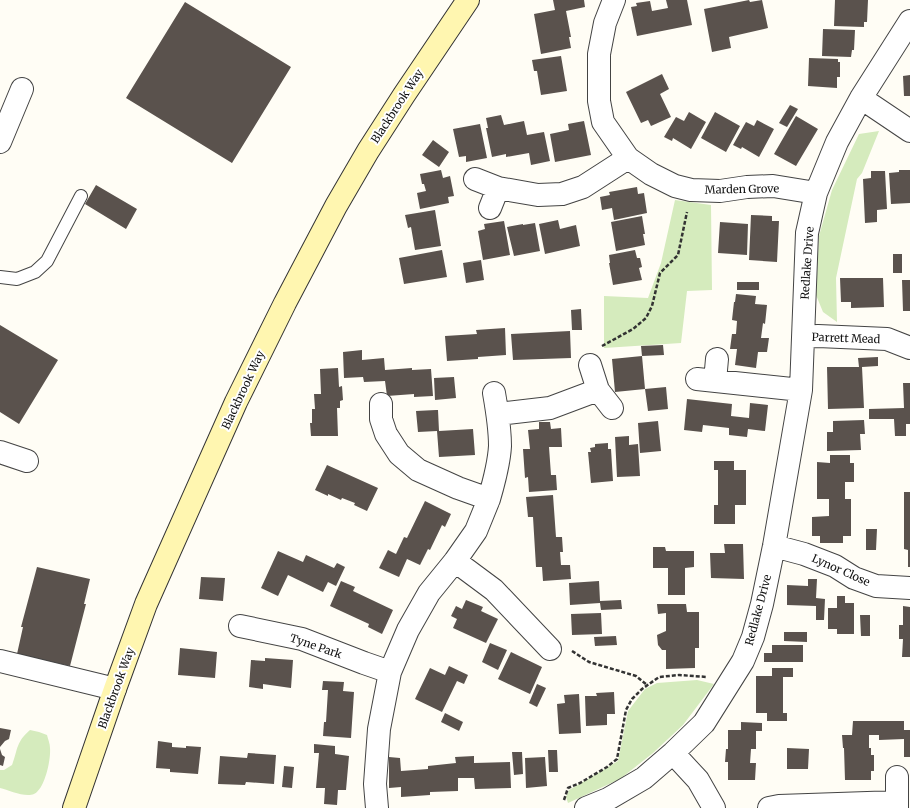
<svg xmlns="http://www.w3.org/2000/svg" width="910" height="808" viewBox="0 0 910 808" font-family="Merriweather,serif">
  <rect width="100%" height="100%" fill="#fffdf5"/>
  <path fill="#d5ebbd" d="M879,131L862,173L857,179L836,278L837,322L823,312L816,295L819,236L832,190L859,134Z
    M675,200L711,205L712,290L687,291L681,343L604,348V296L648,298L661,263Z
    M697,680L714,684L683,725L653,753L620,779L568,803L566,797L569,790L618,761L628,711L645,689L657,683Z
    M30,730L39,732L47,735C48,739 50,744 50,748C51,759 45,789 34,794C25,798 9,790 0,788V770H4L12,765C18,749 16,742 30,730Z"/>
  <path fill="#5a524d" d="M553,0H584L585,7L566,11L571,37H569L571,48L541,54L534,14L555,10Z
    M666,0H687L692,25L637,36L631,7L637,6L636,3L650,1L652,11L668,8Z
    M749,0L750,2L762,0L768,28L729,37L731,48L712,52L704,9Z
    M835,0H868L867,22H864V27L834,26Z
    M185,2L291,67L232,163L126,98Z
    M823,29L855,30L854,50H852L851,57L822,56Z
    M561,56L567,91L541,95L537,71H534L532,60Z
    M809,58L838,59V62H840V77H837V88L808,86Z
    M662,74L669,89L660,94L671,117L651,126L648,120L641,123L626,92Z
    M910,75V96H904L903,76Z
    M790,105L798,109L787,127L779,123Z
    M689,112L706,122L691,149L673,138L672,141L664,137L676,117L684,121Z
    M715,112L740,126L726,152L701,138Z
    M501,115L504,125L524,121L527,135L544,132L550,161L531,165L529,153L506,157V154L492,157L486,128H488L486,118Z
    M796,116L818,129L796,166L774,154Z
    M757,120L774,129L759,157L742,147L741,149L733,145L746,122L754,126Z
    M584,121L591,155L555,162L550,134L569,130L568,124Z
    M480,124L487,158L466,162V156L459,157L453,129Z
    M433,140L449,152L439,167L422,155Z
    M441,170L443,178L450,176L454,196L448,197L449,203L420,209L417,193L426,191L424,184H422L420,174Z
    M899,170H910V203L891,204L889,173L899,172Z
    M871,171H885L887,209L877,210V222L865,223L863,179L871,178Z
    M96,185L137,209L126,229L85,204Z
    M637,187L638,194L644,193L647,213L614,220L612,208L602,210L600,197L610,195L609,192Z
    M435,210L441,246L415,250L411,227L408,228L405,215Z
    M751,215L772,216V221H779L777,262L749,260Z
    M642,216L645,234H643L645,245L616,251L611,222Z
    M558,220L560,229L576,225L580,246L545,254L539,224Z
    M504,221L510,255L483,260L478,231L485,229L484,224Z
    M720,222L748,224L747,255L718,253Z
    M535,223L540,251L514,256L507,227L523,224V225Z
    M442,250L447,277L404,284L399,258Z
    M635,250L637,258H640L642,267L639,268L642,280L613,285L609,263H610L609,255Z
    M893,254H902V273H893Z
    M481,260L484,280L466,283L463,263Z
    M840,278H883L884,307L851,308V302H841Z
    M902,280H910V311H903Z
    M737,282H759V290H737Z
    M736,294L756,296L755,304L767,305L765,324L763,323L761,338H769L767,352H758L756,368L735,365L737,349H730L732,334H736L737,321L732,320L734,302H735Z
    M581,309L582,330H572L571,310Z
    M0,325L58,360L19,424L0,412Z
    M505,328L506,355L478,357V359L447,361L445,336L477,334L476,330Z
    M570,331L571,358L513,360L511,334Z
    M663,345L664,355L642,356L641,346Z
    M362,350V360L384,358L385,370L412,368V370L431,369L433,396L414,397V394L387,396L385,381L364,382L363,377L344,378L343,352Z
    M642,356L645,389L615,392L612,359Z
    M878,357V366L862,367L864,408L828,409L827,367H859L858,358Z
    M338,368L339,387L342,386L343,400L340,401V408H337L338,436H311L310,423H312V409H315L314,394H321L320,369Z
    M454,377L456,398L435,400L434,378Z
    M903,383H910V424H906V436H895L894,419H869V409L904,408Z
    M666,387L668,409L648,411L645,389Z
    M687,399L732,404L731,416L749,418L750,403L768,405L765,431L748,429L747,437L729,435V428L703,425L702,432L684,430Z
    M436,410H438L439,431L473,429L475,455L439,457L437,431L418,432L416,411Z
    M864,420L865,434H860L861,450L827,451V432H833V421Z
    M658,421L661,451L640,453L638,423Z
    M539,422H550L551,429L561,428L562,447H549L551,475H556L557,490L529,492L528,477L525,478L523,449H530L528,430L539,429Z
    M629,436V445L638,444L640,476L617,477L615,437Z
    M608,443V449H611L613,481L591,483L588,452H591L590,448L595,447V444Z
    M830,455H850V463H854V482H845V499H851V536H843V543H820V536H812V517L829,516V499H817V462L830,463Z
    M714,461H734V470H746V505H735V524H714V505H718V470H714Z
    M327,465L378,488L367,511L354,505L355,503L342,498L341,500L328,494V496L315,490Z
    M904,492H910V567H908V550L904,549Z
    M553,495L556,537H562L563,552H560L561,565H570L571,579L543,581L542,567H536L533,517H528L526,497Z
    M425,501L451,514L445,527L442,525L430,550L428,549L420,565L407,559L399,577L379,568L388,550L396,554L404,537L407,538Z
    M866,529H877L876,550H866Z
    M724,544H743L744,579L711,578L710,553H725Z
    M653,547H665L666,551H694V567L685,568V595H668V568H653Z
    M278,551L303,562L306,555L334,568L337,563L345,567L336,586L328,582L323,592L288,575L278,596L261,588Z
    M37,567L90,579L84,604H86L70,666L17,654L23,627H21Z
    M201,577L225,578L223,601L199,599Z
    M808,579H817L816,598L825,599L824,620H816V606L787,605V585L808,586Z
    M341,581L355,587L353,591L393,610L382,634L368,627L369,624L330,606Z
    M599,581L600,601L621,600L622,609L601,610L600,603L570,605L569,583Z
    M837,596H845V603H854V634H837V629H828V608H837Z
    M466,600L483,607L481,611L498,619L486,643L453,628L457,619L451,616L456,606L462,609Z
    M657,604H686L687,612H699V648H695V668L666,669V650H662L658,645L657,635L666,631V613L658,614Z
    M903,606L910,607V657H902L903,639H899V625H903Z
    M601,613L602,634L572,635L571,614Z
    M860,615H870V636H861Z
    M784,632H807V642L784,641Z
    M616,636L617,645L595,646L594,637Z
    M490,643L507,650L498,670L482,662Z
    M772,645H803V662H764V653H772Z
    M180,648L217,652L215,678L178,675Z
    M511,652L542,667L530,694L498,679Z
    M265,658L293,660L291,688L263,684V689L249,687L251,660L265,661Z
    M449,666L468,675L464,684L457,681L442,712L415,699L430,668L445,675Z
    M772,668H793V677H783V713H787V721H767V713H756V676H772Z
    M323,681L344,682L343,691L354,692L351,738L323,736L324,722H326L328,690H322Z
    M537,684L546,688L537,707L529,703Z
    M614,692L615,714H607V725L586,726L585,696H597L596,693Z
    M579,694L581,733L559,734L557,704L565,703L564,695Z
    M445,713L463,722L459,731L441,722Z
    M853,721H904V730H910V757H904V739L879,740V735H869V748H871V755H874V771H871V780H845L844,748H843L842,735H852Z
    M741,722L762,723V731H756V749H751L750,763H756L755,780H728V762H725L726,749H728V730H741Z
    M0,728L11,730L9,739L5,741L0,747Z
    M158,741L172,743V747L186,748V746L201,747L198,774L170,772V769L156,768Z
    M314,744L335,746V754L349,756L346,790H338L337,805L324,804L325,788H316L319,753H314Z
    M787,748L809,749L808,769H787Z
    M0,749L2,755L5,757L3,766L0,765Z
    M548,750H557L558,772H549Z
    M512,752H522L523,774L514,775Z
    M248,753L276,755L274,784L246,782L245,785L218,784L220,756L247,758Z
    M474,756V763L510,762L511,788L475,789L474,778H458V791L430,792V795L401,797V787L389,788V757L400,758L401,771L428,769V766L456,763L455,757Z
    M545,757L547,786L526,788L525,758Z
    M284,766L294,767L292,788L282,787Z"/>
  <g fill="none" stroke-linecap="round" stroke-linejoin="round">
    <defs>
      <path id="lane" d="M0,277L17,279L35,272L47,261L81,196"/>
      <path id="street" d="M614,0L605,23L599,54V101L603,122L628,158L651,174L675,186L691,190L720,191L747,187L773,186L816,193
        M861,98L910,131
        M0,142L22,89
        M475,179L498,188L538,195L562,194L583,187L628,158
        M490,208L498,188
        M804,337L818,336L887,339L910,348
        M590,365L598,390L612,408
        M697,379L801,390
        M715,381L717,359
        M498,414L550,408L598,390
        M0,452L27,461
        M489,499C494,482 499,464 500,446C500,428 497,410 494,393
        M774,546L804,554L835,566L854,578L876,586L910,588
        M455,561L494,590L550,649
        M240,626L302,639L364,663L390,672
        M0,661L115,689
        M673,753L698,780L714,808
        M897,777V802
        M377,808L375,784L379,729L390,672L408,630L429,593L455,561L476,531L489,499L458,488L418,470L399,454L386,434L381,419V404
        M586,808L608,799L644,778L673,753L704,723L743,661L753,637L762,604L774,546L801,390L807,233L816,193L837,142L861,98L910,21
        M769,808L779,806L897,802V808"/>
      <path id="secondary" d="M74,808L115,689L146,604L236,402L285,303L336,206L368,151L404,95L468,0"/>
    </defs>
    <use href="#lane" stroke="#444" stroke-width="14"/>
    <use href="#street" stroke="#444" stroke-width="24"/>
    <use href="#secondary" stroke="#333" stroke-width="24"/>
    <path stroke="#333" stroke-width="2.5" stroke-dasharray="4 2" stroke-linecap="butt" d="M602,346L633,329L646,318L652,306L660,273L678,255L687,212
      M572,651L589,662L636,676L647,685
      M564,800L568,788L580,783L607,767L617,759L626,710L632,699L642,689L659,677L679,675L707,677"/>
    <use href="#lane" stroke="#fff" stroke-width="12"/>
    <use href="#street" stroke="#fff" stroke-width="22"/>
    <use href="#secondary" stroke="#fff6b0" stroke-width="22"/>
  </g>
  <g text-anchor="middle" stroke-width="4" stroke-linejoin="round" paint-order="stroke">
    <g font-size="11" fill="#111" stroke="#fff">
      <text transform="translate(397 106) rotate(-57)" y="4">Blackbrook Way</text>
      <text transform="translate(742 189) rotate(-1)" y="4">Marden Grove</text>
      <text transform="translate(807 263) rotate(-86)" y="4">Redlake Drive</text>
      <text transform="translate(846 338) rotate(2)" y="4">Parrett Mead</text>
      <text transform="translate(243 390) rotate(-65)" y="4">Blackbrook Way</text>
      <text transform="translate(841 570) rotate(24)" y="4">Lynor Close</text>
      <text transform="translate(758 610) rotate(-75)" y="4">Redlake Drive</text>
      <text transform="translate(316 646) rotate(19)" y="4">Tyne Park</text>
      <text transform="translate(116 688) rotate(-70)" y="4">Blackbrook Way</text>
    </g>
  </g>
</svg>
